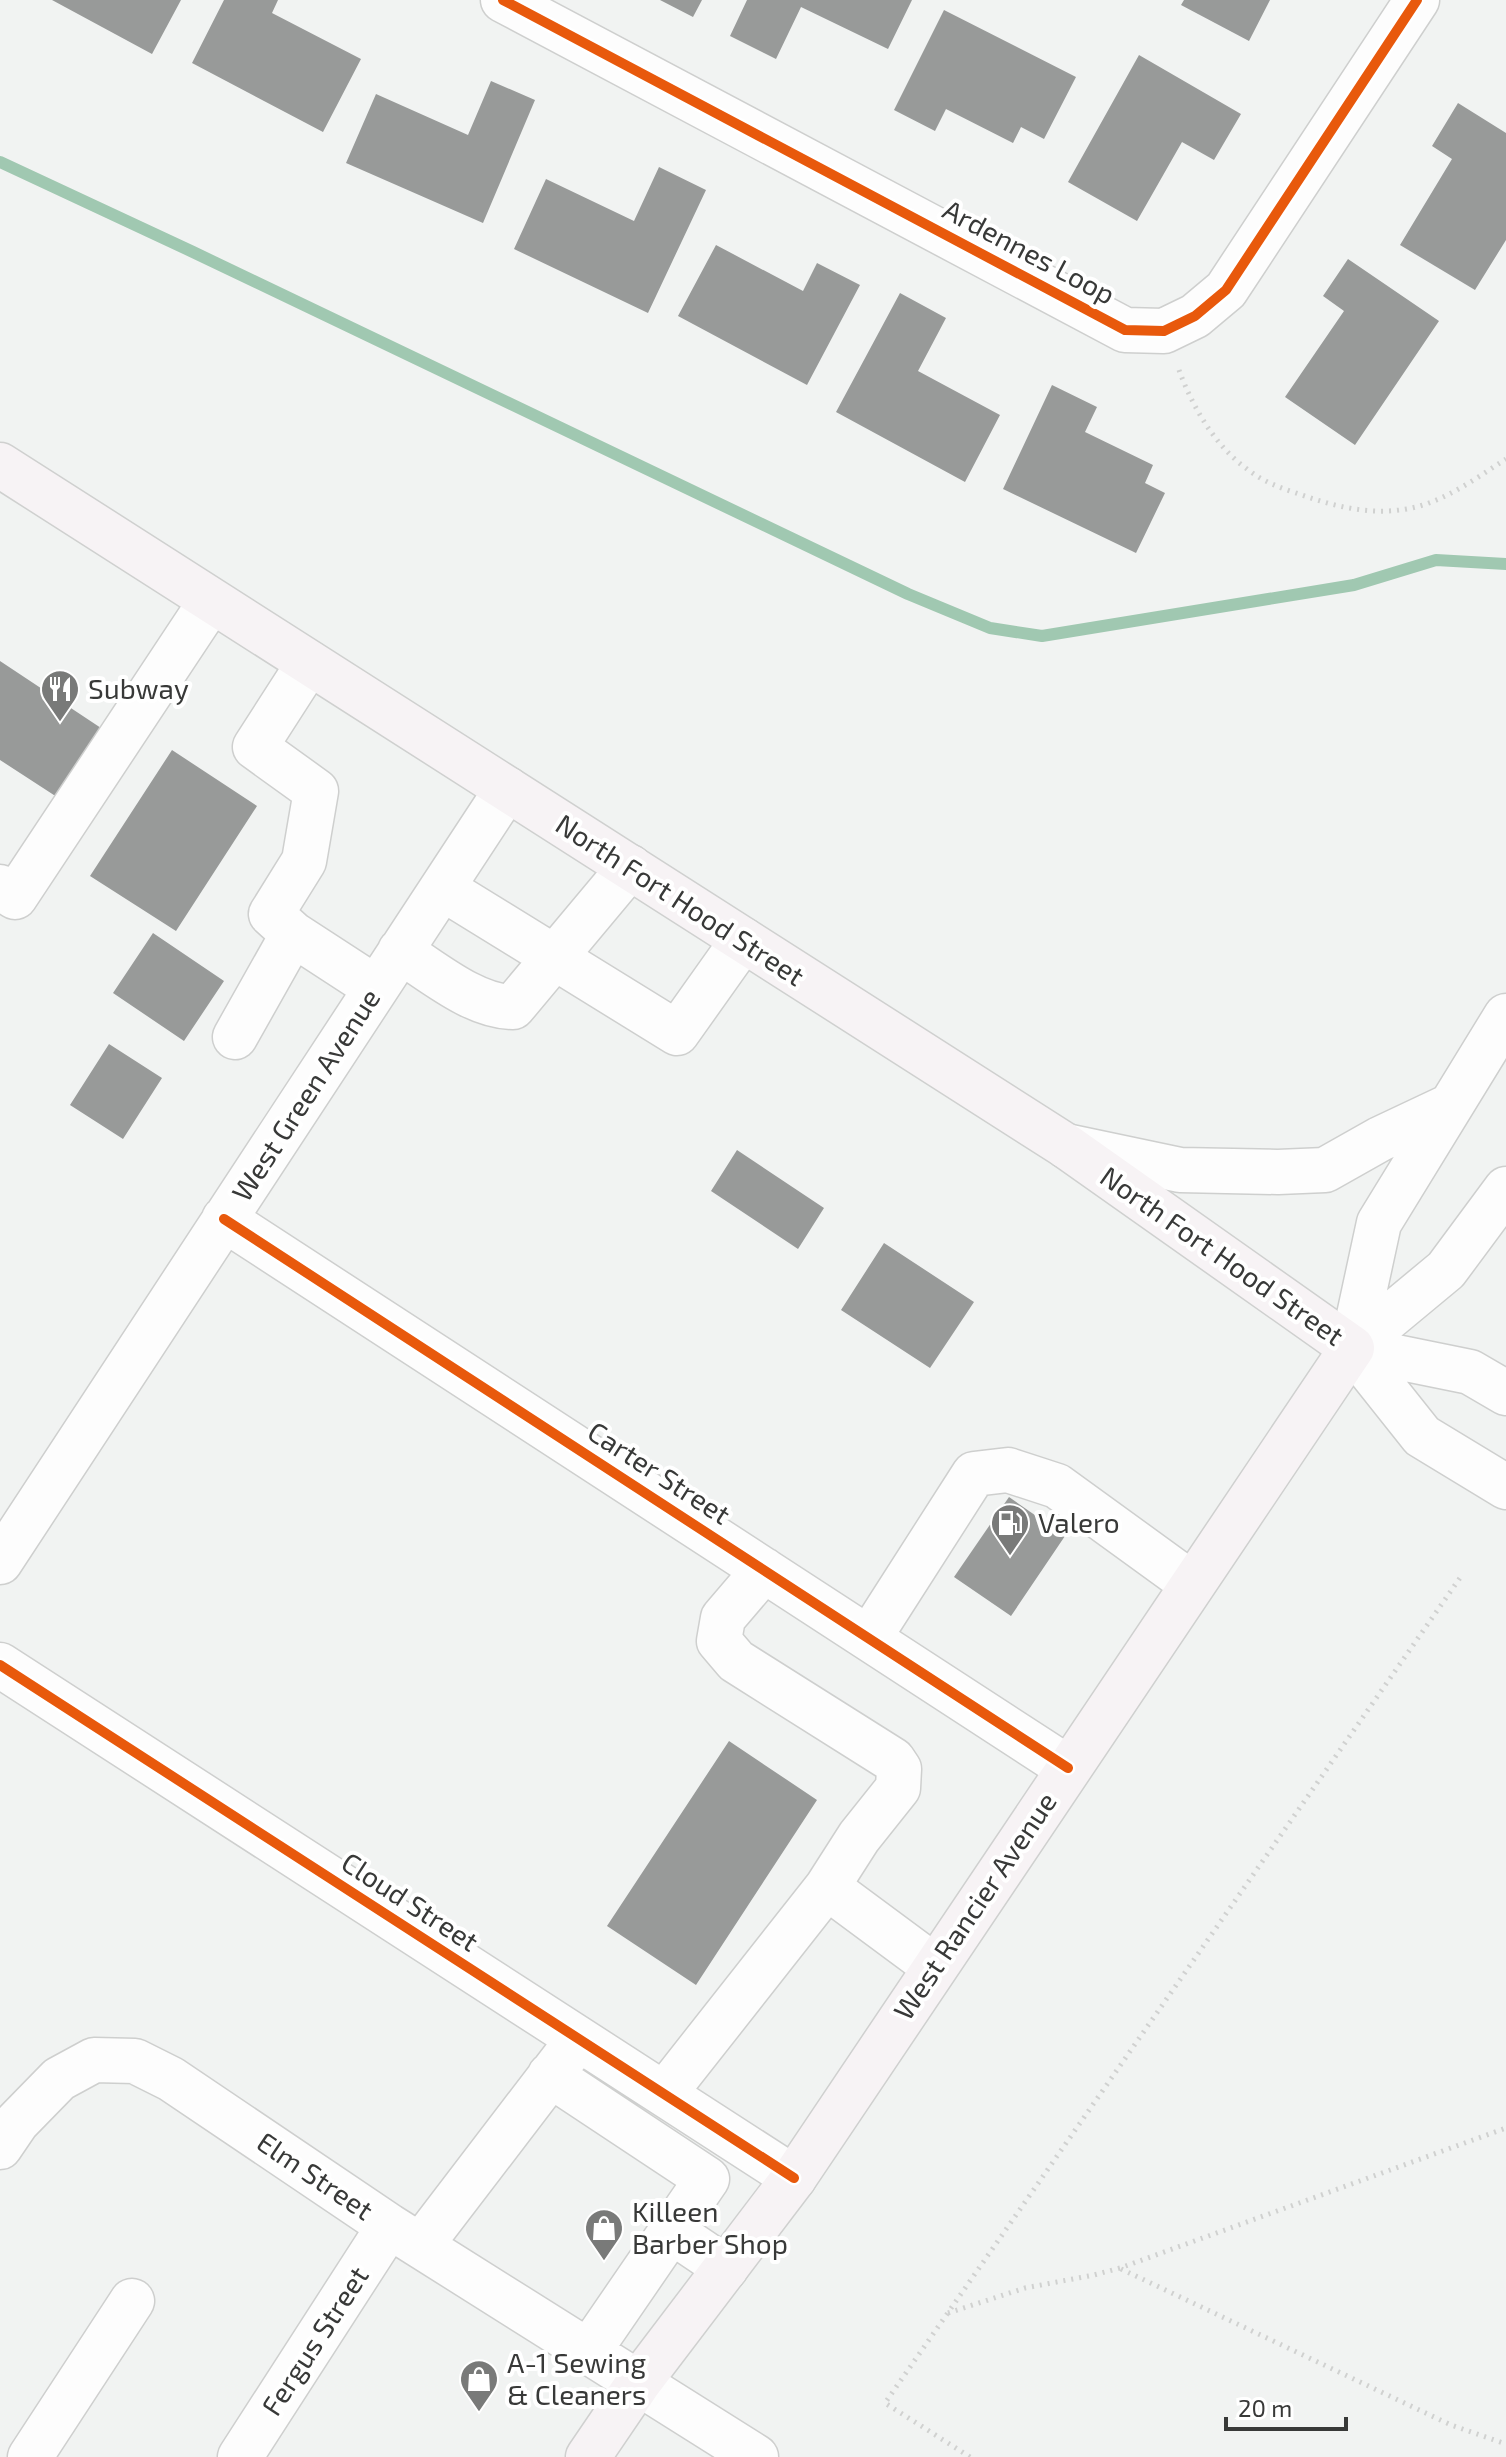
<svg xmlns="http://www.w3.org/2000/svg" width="1506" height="2457" viewBox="0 0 1506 2457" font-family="'Exo 2',sans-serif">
  <rect width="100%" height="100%" fill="#f1f3f2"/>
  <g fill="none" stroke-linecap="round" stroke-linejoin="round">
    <path stroke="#a0c8b1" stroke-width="12" d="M0,162L193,252L908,594L990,628L1042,636L1354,585L1436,560L1506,564"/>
  </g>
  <path fill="#989a99" d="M52,0H181L152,54Z
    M224,0H278L272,13L361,59L323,132L192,63Z
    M660,0H702L693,17Z
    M747,0H912L888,49L801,7L776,59L730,36Z
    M1184,0H1270L1249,41L1181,5Z
    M944,10L1076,77L1044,139L1021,127L1013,143L946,109L935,131L894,110Z
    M1139,55L1241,114L1214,160L1182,142L1137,221L1068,182Z
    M491,81L535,100L483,223L346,163L376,94L468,135Z
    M1458,103L1506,133V240L1475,290L1400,245L1452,159L1432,146Z
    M659,167L706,190L648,313L514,249L546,179L634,221Z
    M716,245L803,291L817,263L860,285L807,385L678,316Z
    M1348,259L1439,321L1355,445L1285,397L1344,311L1323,296Z
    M900,293L946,318L918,371L1000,415L965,482L836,412Z
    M1052,385L1097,407L1085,432L1153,465L1145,483L1165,493L1136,553L1003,489Z
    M0,661L104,730L60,799L0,760Z
    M172,750L257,806L176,931L90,876Z
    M153,933L224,981L184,1041L113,993Z
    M109,1044L162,1078L123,1139L70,1105Z
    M737,1150L824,1208L798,1249L711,1191Z
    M884,1243L974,1302L930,1368L841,1310Z
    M1009,1497L1065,1536L1011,1616L954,1577Z
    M729,1741L817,1800L696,1985L607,1926Z"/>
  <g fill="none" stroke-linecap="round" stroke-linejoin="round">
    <defs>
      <path id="minor" d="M503,0L1125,330L1164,331L1195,316L1226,290L1417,0
        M309,663L255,747L316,791L304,861L271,914L293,934L376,988
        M0,887L15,897L211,601
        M442,888L677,1033L743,940
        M400,951C432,971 474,1007 513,1007L630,867
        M235,1037L293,934
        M1066,1146L1180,1170L1278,1172L1325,1170L1380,1139L1450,1106
        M224,1219L1068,1768
        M1352,1348L1379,1223L1506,1016
        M1352,1348L1446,1270L1506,1189
        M1352,1348L1422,1436L1506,1487
        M1352,1348L1470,1372L1506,1393
        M0,1562L507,789
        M764,1570L723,1618L719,1641L736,1661L893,1760L899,1769L898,1788L859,1837L827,1887L935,1967
        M869,1638L974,1474L1008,1470L1057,1486L1192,1584
        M0,1665L794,2178
        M550,2075L707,2179L589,2351
        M664,2094L827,1887
        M0,2147L17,2122L59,2079L94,2060L135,2061L171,2079L389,2226L756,2457
        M671,2231L726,2268
        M421,2245L567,2054
        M30,2457L132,2301
        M240,2457L389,2226"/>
      <path id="major" d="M0,465L1066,1146L1352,1348L794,2178L639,2382L588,2457"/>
    </defs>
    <use href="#minor" stroke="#cecfce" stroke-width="47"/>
    <use href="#major" stroke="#cfd0cf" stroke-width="47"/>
    <path stroke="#d0d1d0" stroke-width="5" stroke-dasharray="2 6" stroke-linecap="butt" d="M1179,370C1192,406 1215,446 1247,469C1262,481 1278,487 1296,493C1338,508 1382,519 1426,504C1455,494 1481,475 1506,459
      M1121,2269L1451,2425L1506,2444
      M948,2313L1025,2288L1094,2275L1120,2268L1506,2128
      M970,2457L885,2403L1462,1575"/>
    <use href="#minor" stroke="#fdfdfd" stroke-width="44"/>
    <use href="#major" stroke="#f7f3f5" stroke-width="44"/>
    <defs>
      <path id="cycleway" d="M503,0L1125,330L1164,331L1195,316L1226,290L1417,0
        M224,1219L1068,1768
        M0,1665L794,2178"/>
    </defs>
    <use href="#cycleway" stroke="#fff" stroke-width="15"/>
    <use href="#cycleway" stroke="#e8590c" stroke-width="10"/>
  </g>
  <defs>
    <symbol id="restaurant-pin" viewBox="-11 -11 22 30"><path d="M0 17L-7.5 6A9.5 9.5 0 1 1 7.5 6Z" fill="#797a79" stroke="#fff"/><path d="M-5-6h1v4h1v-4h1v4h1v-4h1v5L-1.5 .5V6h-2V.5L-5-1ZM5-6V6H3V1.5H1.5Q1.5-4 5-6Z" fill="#fff"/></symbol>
    <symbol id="fuel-pin" viewBox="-11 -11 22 30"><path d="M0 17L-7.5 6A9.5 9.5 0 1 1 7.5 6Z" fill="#797a79" stroke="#fff"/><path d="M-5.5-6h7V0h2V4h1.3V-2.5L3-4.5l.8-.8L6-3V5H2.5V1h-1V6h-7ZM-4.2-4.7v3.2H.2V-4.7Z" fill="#fff"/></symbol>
    <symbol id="shop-pin" viewBox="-11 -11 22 30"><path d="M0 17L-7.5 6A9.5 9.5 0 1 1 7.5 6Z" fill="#797a79" stroke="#fff"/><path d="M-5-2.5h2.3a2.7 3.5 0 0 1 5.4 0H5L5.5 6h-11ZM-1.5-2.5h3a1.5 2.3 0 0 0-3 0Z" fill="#fff"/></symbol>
  </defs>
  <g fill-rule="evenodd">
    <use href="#restaurant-pin" x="38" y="667" width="44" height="60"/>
    <use href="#fuel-pin" x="988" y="1501" width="44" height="60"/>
    <use href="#shop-pin" x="582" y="2206" width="44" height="60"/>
    <use href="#shop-pin" x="457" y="2357" width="44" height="60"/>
  </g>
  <g text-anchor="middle" stroke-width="8" stroke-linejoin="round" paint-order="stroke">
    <g font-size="28" fill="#383938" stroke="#fff">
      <text transform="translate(1029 252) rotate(28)" y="10">Ardennes Loop</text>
      <text transform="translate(680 900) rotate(33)" y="10">North Fort Hood Street</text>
      <text transform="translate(306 1095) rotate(-57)" y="10">West Green Avenue</text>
      <text transform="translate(1222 1256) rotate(35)" y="10">North Fort Hood Street</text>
      <text transform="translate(659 1473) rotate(33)" y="10">Carter Street</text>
      <text transform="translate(410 1902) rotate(33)" y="10">Cloud Street</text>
      <text transform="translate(975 1906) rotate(-56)" y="10">West Rancier Avenue</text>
      <text transform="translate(315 2176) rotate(34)" y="10">Elm Street</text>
      <text transform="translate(315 2341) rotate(-57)" y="10">Fergus Street</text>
    </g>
    <g font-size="28" fill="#383938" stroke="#fff" text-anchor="start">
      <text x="88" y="699">Subway</text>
      <text x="1038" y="1533">Valero</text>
      <text x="632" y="2222">Killeen<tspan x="632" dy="32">Barber Shop</tspan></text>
      <text x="507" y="2373">A-1 Sewing<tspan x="507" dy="32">&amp; Cleaners</tspan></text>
    </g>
  </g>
  <path d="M1226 2417v12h120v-12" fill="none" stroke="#383938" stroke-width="4"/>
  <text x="1238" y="2417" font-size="24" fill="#383938" stroke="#ffffff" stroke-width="6" paint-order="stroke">20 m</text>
</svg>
